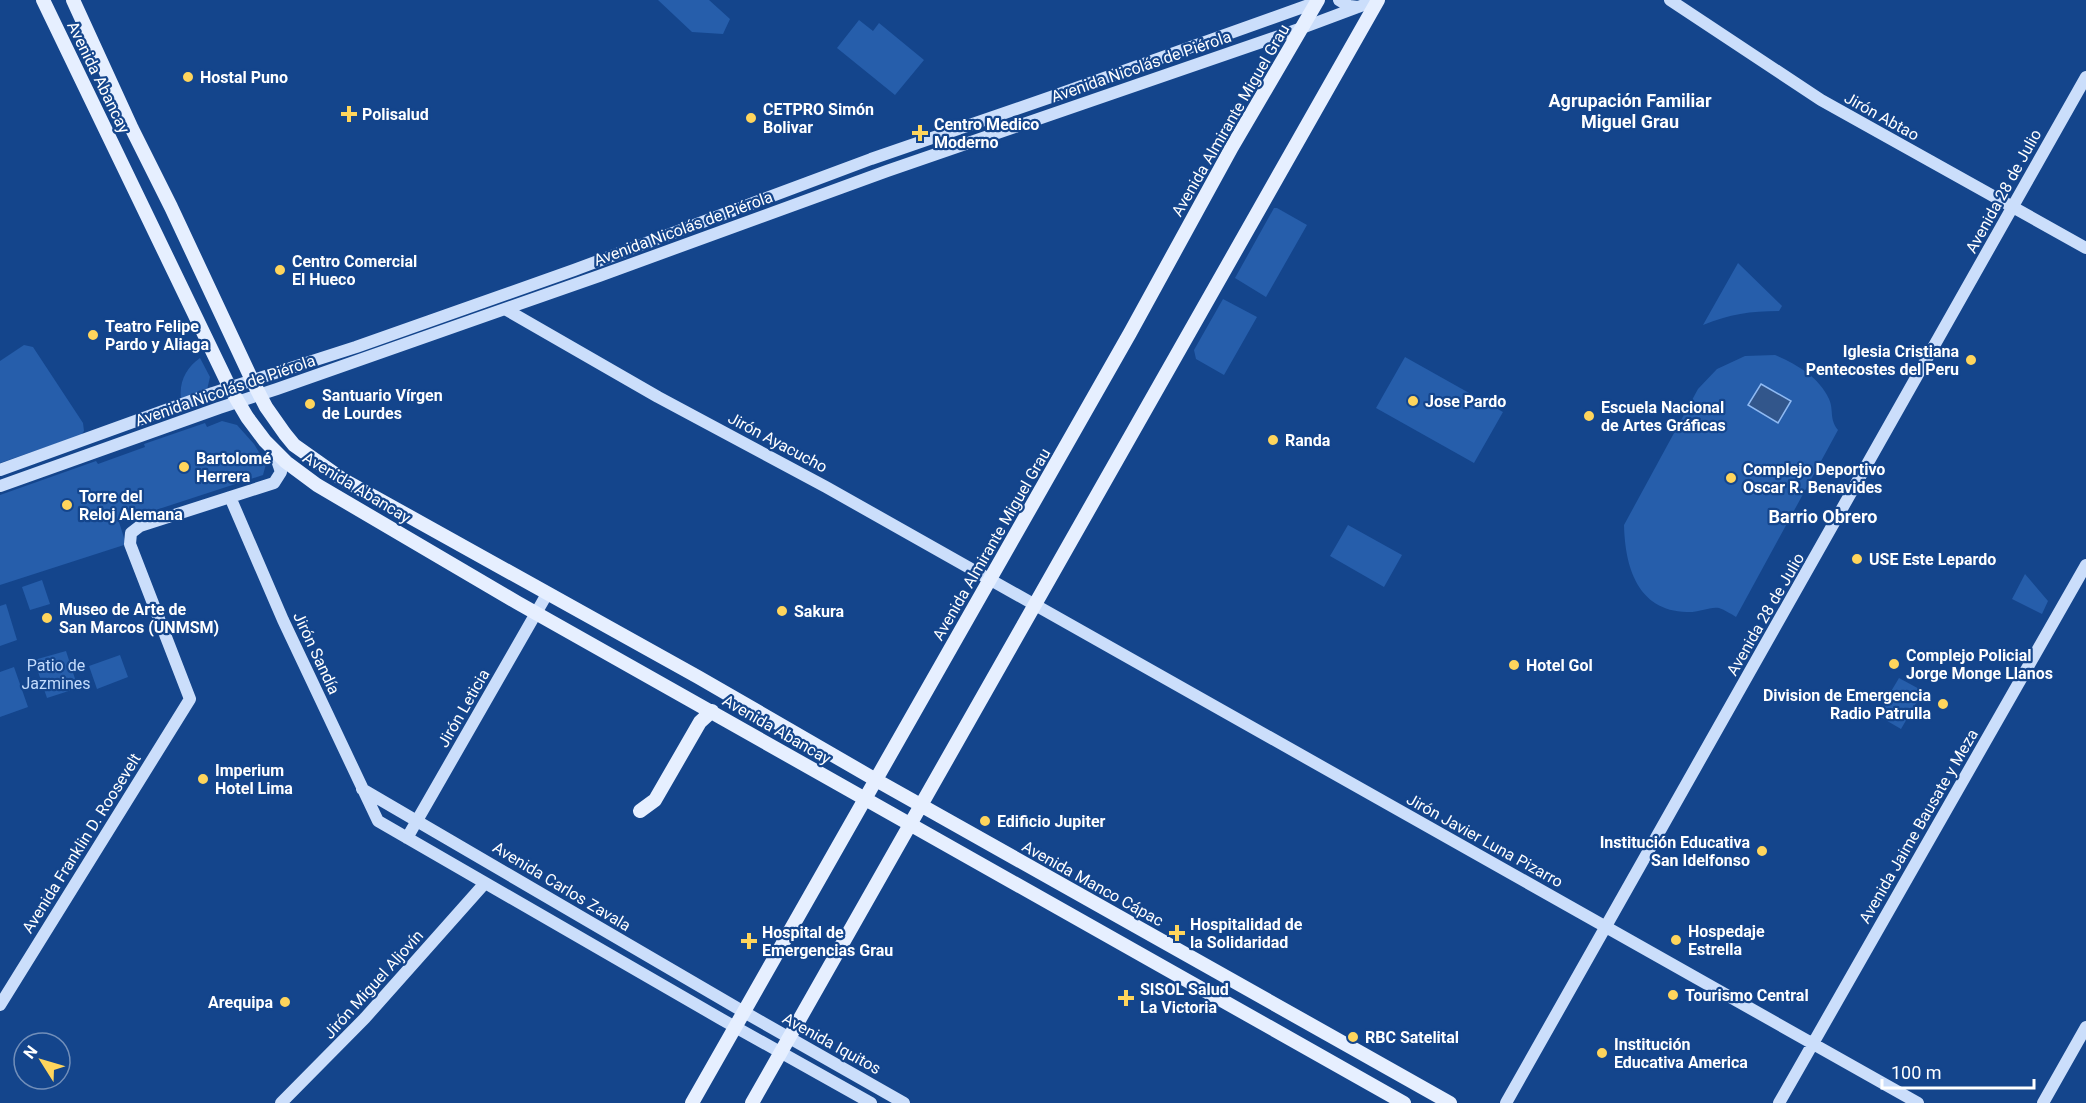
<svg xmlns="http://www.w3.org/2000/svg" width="2086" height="1103" viewBox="0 0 2086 1103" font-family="Roboto,sans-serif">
  <rect width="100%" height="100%" fill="#14458c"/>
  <path fill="#265eab" d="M658,0H709L730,19L723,34L692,32Z
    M859,20L873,31L879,23L924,60L895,95L837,48Z
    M1274,208H1277L1307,225L1266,297L1235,278Z
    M1738,263L1782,306L1779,311C1750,311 1730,314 1703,325Z
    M1223,299L1257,317L1224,375L1196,359L1194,350Z
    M24,345L33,347L83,423L84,431L81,435L0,463V361Z
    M1775,355C1796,364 1819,377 1829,399C1834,410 1829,419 1838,430L1736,617C1731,614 1725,610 1719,608C1711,606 1697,613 1687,612C1637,611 1625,566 1624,525L1698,389L1717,369L1745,356Z
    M1405,357L1503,412L1474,463L1376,408Z
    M200,358L210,377L207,390L180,404L179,399L181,398C179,381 187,367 200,358Z
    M222,421L237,425L254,444L266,464L263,475L119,522L125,541L124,545L0,585V495L96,461L98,464L145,447L144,444L205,423L207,427Z
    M1348,525L1402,555L1384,587L1330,556Z
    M2025,574L2048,601L2042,614L2012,599Z
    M42,580L50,604L30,610L22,587Z
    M6,604L17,640L0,646V606Z
    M66,651L78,688L47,698L34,660Z
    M120,655L128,677L97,689L89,666Z
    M14,667L28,707L0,717V672Z
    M1899,678L1923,691L1901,729L1877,715Z"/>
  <path fill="#32568b" stroke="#8fbaf3" stroke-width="1.5" d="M1761,384L1791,401L1778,423L1748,405Z"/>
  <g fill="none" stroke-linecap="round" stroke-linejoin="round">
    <path stroke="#cbdefb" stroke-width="12" d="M1339,0L1349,6L1358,7
      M1670,0L1821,100L2086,248
      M505,309L658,397L826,487L1918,1103
      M0,470L213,393L356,347L574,270L871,159L1051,97L1317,2
      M0,486L219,408L277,389L599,276L887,171L1302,28L1377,0
      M230,497L283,620L378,821L721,1019L871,1103
      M362,789L744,1012L904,1103
      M407,838L547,594
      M0,1005L190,699L130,544L131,533L140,526L274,483L281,472L274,451
      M281,1103L365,1018L485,883
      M1506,1103L2086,77
      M1779,1103L2086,565
      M2043,1103L2086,1027"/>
    <path stroke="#e6efff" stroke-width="14" d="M43,0L230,388L247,417L265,441L286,462L317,485L518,603L1404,1103
      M73,0L132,129L171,207L252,380L266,407L285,434L294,445L342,479L698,677L876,780L1450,1103
      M640,811L655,800L700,722L712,711
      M692,1103L1130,333L1232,147L1318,0
      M752,1103L1378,0"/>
  </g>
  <g fill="#ffd55c" stroke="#14458c" stroke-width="2">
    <circle cx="188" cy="77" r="6"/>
    <path d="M346 105h6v6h6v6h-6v6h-6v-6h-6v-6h6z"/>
    <circle cx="751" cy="118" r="6"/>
    <path d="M917 124h6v6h6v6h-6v6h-6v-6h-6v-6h6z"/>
    <circle cx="280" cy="270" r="6"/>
    <circle cx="93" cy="335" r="6"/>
    <circle cx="1971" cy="360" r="6"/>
    <circle cx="1413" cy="401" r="6"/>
    <circle cx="310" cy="404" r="6"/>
    <circle cx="1589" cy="416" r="6"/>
    <circle cx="1273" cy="440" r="6"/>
    <circle cx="184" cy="467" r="6"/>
    <circle cx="1731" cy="478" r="6"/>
    <circle cx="67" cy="505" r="6"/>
    <circle cx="1857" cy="559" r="6"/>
    <circle cx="782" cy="611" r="6"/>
    <circle cx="47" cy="618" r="6"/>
    <circle cx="1894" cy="664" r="6"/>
    <circle cx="1514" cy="665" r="6"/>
    <circle cx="1943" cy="704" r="6"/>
    <circle cx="203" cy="779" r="6"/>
    <circle cx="985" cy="821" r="6"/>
    <circle cx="1762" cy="851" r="6"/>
    <path d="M1174 924h6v6h6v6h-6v6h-6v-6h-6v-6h6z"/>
    <circle cx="1676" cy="940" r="6"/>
    <path d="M746 932h6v6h6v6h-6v6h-6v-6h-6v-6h6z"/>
    <circle cx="1673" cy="995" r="6"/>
    <path d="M1123 989h6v6h6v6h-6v6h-6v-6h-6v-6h6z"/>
    <circle cx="285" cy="1002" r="6"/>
    <circle cx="1353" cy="1037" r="6"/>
    <circle cx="1602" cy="1053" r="6"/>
  </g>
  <g text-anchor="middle" stroke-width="4.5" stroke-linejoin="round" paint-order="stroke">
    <g font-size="16" fill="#fff" stroke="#14458c">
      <text transform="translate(1141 66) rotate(-19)" y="6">Avenida Nicolás de Piérola</text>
      <text transform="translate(99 77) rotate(64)" y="6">Avenida Abancay</text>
      <text transform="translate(1882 116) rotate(29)" y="6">Jirón Abtao</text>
      <text transform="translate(1230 120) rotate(-60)" y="6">Avenida Almirante Miguel Grau</text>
      <text transform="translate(2003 191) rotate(-61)" y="6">Avenida 28 de Julio</text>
      <text transform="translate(683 228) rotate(-20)" y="6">Avenida Nicolás de Piérola</text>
      <text transform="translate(225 390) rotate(-19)" y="6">Avenida Nicolás de Piérola</text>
      <text transform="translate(778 442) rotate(28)" y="6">Jirón Ayacucho</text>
      <text transform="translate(357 487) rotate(31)" y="6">Avenida Abancay</text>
      <text transform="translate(991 544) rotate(-60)" y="6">Avenida Almirante Miguel Grau</text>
      <text transform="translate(1765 614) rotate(-60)" y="6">Avenida 28 de Julio</text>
      <text transform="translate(317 653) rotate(65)" y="6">Jirón Sandía</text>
      <text transform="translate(463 708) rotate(-60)" y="6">Jirón Leticia</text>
      <text transform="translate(777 729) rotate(30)" y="6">Avenida Abancay</text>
      <text transform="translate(1918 826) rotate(-60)" y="6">Avenida Jaime Bausate y Meza</text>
      <text transform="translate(1485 840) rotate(29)" y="6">Jirón Javier Luna Pizarro</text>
      <text transform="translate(81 843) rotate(-58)" y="6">Avenida Franklin D. Roosevelt</text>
      <text transform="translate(1093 883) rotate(29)" y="6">Avenida Manco Cápac</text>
      <text transform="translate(562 886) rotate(31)" y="6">Avenida Carlos Zavala</text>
      <text transform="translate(373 984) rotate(-48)" y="6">Jirón Miguel Aljovín</text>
      <text transform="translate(832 1043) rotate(29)" y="6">Avenida Iquitos</text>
    </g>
    <g font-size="16" font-weight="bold" fill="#fff" stroke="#14458c" text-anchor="start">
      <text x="200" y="83">Hostal Puno</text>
      <text x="763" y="115">CETPRO Simón<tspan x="763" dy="18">Bolivar</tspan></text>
      <text x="362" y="120">Polisalud</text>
      <text x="934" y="130">Centro Medico<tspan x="934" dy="18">Moderno</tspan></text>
      <text x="292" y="267">Centro Comercial<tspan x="292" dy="18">El Hueco</tspan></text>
      <text x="105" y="332">Teatro Felipe<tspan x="105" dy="18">Pardo y Aliaga</tspan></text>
      <text x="1959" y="357" text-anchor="end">Iglesia Cristiana<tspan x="1959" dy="18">Pentecostes del Peru</tspan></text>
      <text x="322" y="401">Santuario Vírgen<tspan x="322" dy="18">de Lourdes</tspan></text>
      <text x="1425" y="407">Jose Pardo</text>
      <text x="1601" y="413">Escuela Nacional<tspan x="1601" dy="18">de Artes Gráficas</tspan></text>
      <text x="1285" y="446">Randa</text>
      <text x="196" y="464">Bartolomé<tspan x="196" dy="18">Herrera</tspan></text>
      <text x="1743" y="475">Complejo Deportivo<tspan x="1743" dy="18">Oscar R. Benavides</tspan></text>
      <text x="79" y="502">Torre del<tspan x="79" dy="18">Reloj Alemana</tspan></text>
      <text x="1869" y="565">USE Este Lepardo</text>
      <text x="59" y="615">Museo de Arte de<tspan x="59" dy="18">San Marcos (UNMSM)</tspan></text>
      <text x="794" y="617">Sakura</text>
      <text x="1906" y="661">Complejo Policial<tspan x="1906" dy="18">Jorge Monge Llanos</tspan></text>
      <text x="1526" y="671">Hotel Gol</text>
      <text x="1931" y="701" text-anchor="end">Division de Emergencia<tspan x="1931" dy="18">Radio Patrulla</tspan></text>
      <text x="215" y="776">Imperium<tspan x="215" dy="18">Hotel Lima</tspan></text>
      <text x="997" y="827">Edificio Jupiter</text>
      <text x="1750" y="848" text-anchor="end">Institución Educativa<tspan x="1750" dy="18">San Idelfonso</tspan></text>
      <text x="1190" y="930">Hospitalidad de<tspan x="1190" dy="18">la Solidaridad</tspan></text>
      <text x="1688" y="937">Hospedaje<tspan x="1688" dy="18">Estrella</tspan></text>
      <text x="762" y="938">Hospital de<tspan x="762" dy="18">Emergencias Grau</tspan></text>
      <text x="1140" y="995">SISOL Salud<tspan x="1140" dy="18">La Victoria</tspan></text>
      <text x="1685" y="1001">Tourismo Central</text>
      <text x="273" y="1008" text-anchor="end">Arequipa</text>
      <text x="1365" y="1043">RBC Satelital</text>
      <text x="1614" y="1050">Institución<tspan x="1614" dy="18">Educativa America</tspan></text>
    </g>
    <g font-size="16" fill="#c3dbfc" stroke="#14458c">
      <text x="56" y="671">Patio de<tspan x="56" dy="18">Jazmines</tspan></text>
    </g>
    <g font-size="18" font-weight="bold" fill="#fff" stroke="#14458c">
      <text x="1630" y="107">Agrupación Familiar<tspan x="1630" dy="21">Miguel Grau</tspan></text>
      <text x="1823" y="523">Barrio Obrero</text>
    </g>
  </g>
  <g transform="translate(42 1061) rotate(307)"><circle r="28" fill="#14458c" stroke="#728fba" stroke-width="1.5"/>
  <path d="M0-4.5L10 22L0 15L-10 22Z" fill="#ffd55c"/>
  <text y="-9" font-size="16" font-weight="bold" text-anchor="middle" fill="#ffffff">N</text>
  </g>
  <path d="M1882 1079v9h152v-9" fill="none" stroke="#ffffff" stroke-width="3"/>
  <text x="1891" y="1079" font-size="18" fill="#ffffff" stroke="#14458c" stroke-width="4.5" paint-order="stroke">100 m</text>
</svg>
